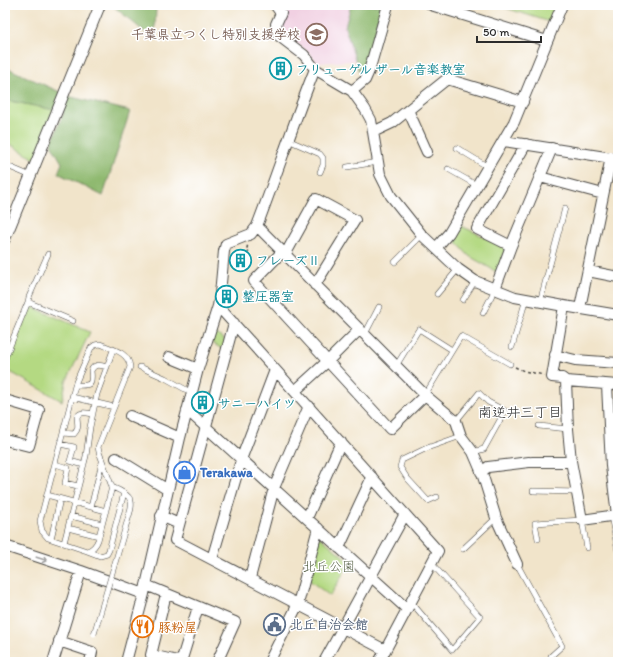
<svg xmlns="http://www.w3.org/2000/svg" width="623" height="667" viewBox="0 0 623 667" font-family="Itim,'Klee One',sans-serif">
  <rect width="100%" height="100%" fill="#fff"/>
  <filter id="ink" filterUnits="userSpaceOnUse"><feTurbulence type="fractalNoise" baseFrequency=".025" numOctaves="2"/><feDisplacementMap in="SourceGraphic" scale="8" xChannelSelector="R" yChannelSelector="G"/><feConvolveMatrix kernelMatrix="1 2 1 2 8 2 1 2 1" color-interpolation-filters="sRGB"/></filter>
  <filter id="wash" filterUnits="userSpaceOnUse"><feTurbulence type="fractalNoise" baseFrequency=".012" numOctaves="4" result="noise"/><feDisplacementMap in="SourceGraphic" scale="16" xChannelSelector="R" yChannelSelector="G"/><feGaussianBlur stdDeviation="0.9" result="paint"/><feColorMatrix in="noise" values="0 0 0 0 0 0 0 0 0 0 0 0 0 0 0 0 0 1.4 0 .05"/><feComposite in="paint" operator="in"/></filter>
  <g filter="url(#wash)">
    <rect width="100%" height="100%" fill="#f1e4ca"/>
    <path fill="#f1d0e2" d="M281,5H351L345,27L355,61L317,63L308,52L283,33L282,23L287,11Z"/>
    <path fill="#b4d982" stroke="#708256" d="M496,5H557L550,22Z
      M5,100L56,110L36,160L5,141Z
      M459,225L504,246L505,251L497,272L469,256L452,237Z
      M30,306L90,332L66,382L62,401L5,369Z
      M214,332L228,342L225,351L211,342Z
      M319,536L350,562L330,596L309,580Z"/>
    <path fill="#8fb970" stroke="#5d724e" d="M112,5H158L156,8L155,29L147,34Z
      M351,5H382L368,61L359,72L345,27Z
      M5,67L71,97L130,111L103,196L58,173L62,163L51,144L64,112L5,100Z"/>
  </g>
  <g filter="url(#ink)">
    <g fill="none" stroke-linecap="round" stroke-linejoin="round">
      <defs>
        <path id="lane" d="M288,140L320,154L323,158V165L320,172
          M457,148L488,167
          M5,165L31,176
          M347,167L378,162
          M448,169L478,186
          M395,262L422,235
          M437,294L458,269
          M463,300L475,281
          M28,302L29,297L48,254
          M540,302L565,208
          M483,313L495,289
          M365,334L379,307
          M512,347L526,299
          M5,358L28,302L73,321
          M396,366L419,329L452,350
          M140,367L165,378L192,393
          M75,385C89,386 93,386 91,371C94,363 101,365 107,367
          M425,395L461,336L510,364
          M72,397L114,407
          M456,421L479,393L488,402L505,411L484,449L473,452
          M539,426L568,429
          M63,433L74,434C80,428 77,423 77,416C82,411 87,413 93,414
          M60,444L74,447L70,461L84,465
          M55,464L68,468L65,483L78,486
          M112,487L98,540C96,546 93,549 87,551L48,538L42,531L40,521L76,382L91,348L95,345L100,344C112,349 129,352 130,367L98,447L99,452L112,487C139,498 132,504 125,529
          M533,491L577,492
          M47,495L106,511
          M437,497L428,501L407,478L400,467L402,460L427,448L461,436
          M91,507L102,462
          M71,516L102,524
          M611,516L618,551
          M68,528L99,536
          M51,539L60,499
          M538,539L535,523L582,520L587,548
          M64,543L86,456L90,427L97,394L113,350
          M463,549L496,518
          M87,551L100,556L107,554L109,550L124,493
          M517,564L562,646L551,656
          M411,602L452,650L480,617L432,564"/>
        <path id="street" d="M275,5L281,13L276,24L279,36L304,55L315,69L352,91L365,109L371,120L380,174L391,196L422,235L458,269L475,281L515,297L564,306L618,315
          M431,5L547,41
          M352,91L365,80L369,71L388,5
          M408,110L427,152
          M373,132L392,123L447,79L523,102
          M504,141L618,159
          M540,177L603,194
          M257,226L425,395L456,421L461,436L473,452L482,473L496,518L517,564
          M5,239L100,5
          M511,246L477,229L526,144
          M436,248L449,233L514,122L562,5
          M282,252L254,281L390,429L425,395
          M285,255L316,199L355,220L315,285
          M588,271L618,277
          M495,289L511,246L552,148
          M218,306L438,551L379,662
          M564,306L552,377L562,378L566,381L618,385
          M580,308L611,157
          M234,323L175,540L385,650
          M555,355L575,360L618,363
          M169,357L198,369
          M566,381L568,429L571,461L582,520L617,515L611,466L607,385
          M295,391L328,361L360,329
          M5,400L39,410L29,446L5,440
          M187,410L407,609
          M130,416L180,438
          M116,458L168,490
          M532,462H571
          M481,472L488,467L529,462
          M161,516L179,524
          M307,518L341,442
          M5,546L81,571L144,594
          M339,548L372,477
          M212,559L242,457L275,370
          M250,578L274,488L309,406
          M146,585L235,622L217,662
          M166,594L151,655L182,662
          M59,641L92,652L90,662
          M53,662L81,571
          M126,662L144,594L180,438L198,369L218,306L220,294L224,251L226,244L251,234L257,226C277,174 294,121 315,69
          M181,662L198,607
          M269,662L298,604L318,528
          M324,662L405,514"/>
      </defs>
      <use href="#lane" stroke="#494743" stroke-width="6"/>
      <use href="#street" stroke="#494743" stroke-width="12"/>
      <path stroke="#494743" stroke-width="1.5" stroke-dasharray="3 3" stroke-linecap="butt" d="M245,265L249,249L247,248L248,244
        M515,367L524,371L544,375
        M199,395L203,396L202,398"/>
      <use href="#lane" stroke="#fff" stroke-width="5"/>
      <use href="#street" stroke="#fff" stroke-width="10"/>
      <defs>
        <path id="lane-bridge" d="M94,634L125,529"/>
      </defs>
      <use href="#lane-bridge" stroke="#494743" stroke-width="6" stroke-linecap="butt"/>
      <use href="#lane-bridge" stroke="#fff" stroke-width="5"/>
    </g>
    <defs><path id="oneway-shaft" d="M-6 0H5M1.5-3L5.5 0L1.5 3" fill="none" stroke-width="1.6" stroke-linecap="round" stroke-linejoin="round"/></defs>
    <use stroke="#a0a0a0" href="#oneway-shaft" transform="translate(42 559) rotate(18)"/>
  </g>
  <defs>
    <symbol id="school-ring" viewBox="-11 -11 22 22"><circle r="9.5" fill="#fff" stroke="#8d6e63" stroke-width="1.5"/><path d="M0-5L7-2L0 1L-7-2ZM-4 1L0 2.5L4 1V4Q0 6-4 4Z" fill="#8d6e63"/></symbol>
    <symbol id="building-ring" viewBox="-11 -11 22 22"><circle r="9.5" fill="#fff" stroke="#0f9aa8" stroke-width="1.5"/><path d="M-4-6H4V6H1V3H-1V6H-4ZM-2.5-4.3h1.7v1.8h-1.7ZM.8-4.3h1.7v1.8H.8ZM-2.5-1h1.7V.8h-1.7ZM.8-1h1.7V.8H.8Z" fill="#0f9aa8"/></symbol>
    <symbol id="shop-ring" viewBox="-11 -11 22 22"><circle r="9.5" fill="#fff" stroke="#3f7fe0" stroke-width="1.5"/><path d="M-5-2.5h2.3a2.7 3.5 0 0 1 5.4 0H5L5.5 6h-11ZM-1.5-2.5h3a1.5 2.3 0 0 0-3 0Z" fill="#3f7fe0"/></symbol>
    <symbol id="civic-ring" viewBox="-11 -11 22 22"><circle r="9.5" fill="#fff" stroke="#5c6f8a" stroke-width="1.5"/><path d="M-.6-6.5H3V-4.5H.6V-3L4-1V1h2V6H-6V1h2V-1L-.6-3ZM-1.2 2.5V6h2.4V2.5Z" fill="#5c6f8a"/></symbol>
    <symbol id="restaurant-ring" viewBox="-11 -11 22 22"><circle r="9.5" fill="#fff" stroke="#e8710a" stroke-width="1.5"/><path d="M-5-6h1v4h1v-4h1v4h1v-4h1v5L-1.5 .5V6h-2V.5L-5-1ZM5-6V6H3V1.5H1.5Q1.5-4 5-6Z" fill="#e8710a"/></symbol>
  </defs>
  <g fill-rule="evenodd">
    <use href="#school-ring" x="304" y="22" width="25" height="25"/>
    <use href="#building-ring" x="268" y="56" width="25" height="25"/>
    <use href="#building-ring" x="228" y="248" width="25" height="25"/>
    <use href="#building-ring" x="214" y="284" width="25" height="25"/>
    <use href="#building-ring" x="190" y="390" width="25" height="25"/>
    <use href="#shop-ring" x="172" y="460" width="25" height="25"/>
    <use href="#civic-ring" x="262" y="612" width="25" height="25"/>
    <use href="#restaurant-ring" x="130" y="614" width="25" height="25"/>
  </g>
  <g text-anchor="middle" stroke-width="3" stroke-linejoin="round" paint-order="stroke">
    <g font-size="13" font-weight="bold" fill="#785e54" stroke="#fff" text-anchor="end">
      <text x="300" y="39">千葉県立つくし特別支援学校</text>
    </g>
    <g font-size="13" font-weight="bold" fill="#0d838f" stroke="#fff" text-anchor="start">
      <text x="296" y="74">フリューゲル ザール音楽教室</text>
      <text x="256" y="265">フレーズⅡ</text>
      <text x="242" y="301">整圧器室</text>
      <text x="218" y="408">サニーハイツ</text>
    </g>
    <g font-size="13" font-weight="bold" fill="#366cbe" stroke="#fff" text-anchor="start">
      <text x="200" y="477">Terakawa</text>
    </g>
    <g font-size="13" fill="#545f45" stroke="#fff">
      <text x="329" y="571">北丘公園</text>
    </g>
    <g font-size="13" font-weight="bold" fill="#4e5e75" stroke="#fff" text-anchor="start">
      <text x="290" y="629">北丘自治会館</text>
    </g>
    <g font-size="13" font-weight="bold" fill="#c56008" stroke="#fff" text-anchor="start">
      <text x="158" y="632">豚粉屋</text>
    </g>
    <g font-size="14" fill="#2b2b2b" stroke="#fff">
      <text x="520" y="417">南逆井三丁目</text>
    </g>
  </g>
  <rect width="623" height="667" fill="none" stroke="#fff" stroke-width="20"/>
  <path d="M477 36v6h64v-6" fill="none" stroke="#2b2b2b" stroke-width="2"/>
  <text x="483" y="36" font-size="12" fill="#2b2b2b" stroke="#ffffff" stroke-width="3" paint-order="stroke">50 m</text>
</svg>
